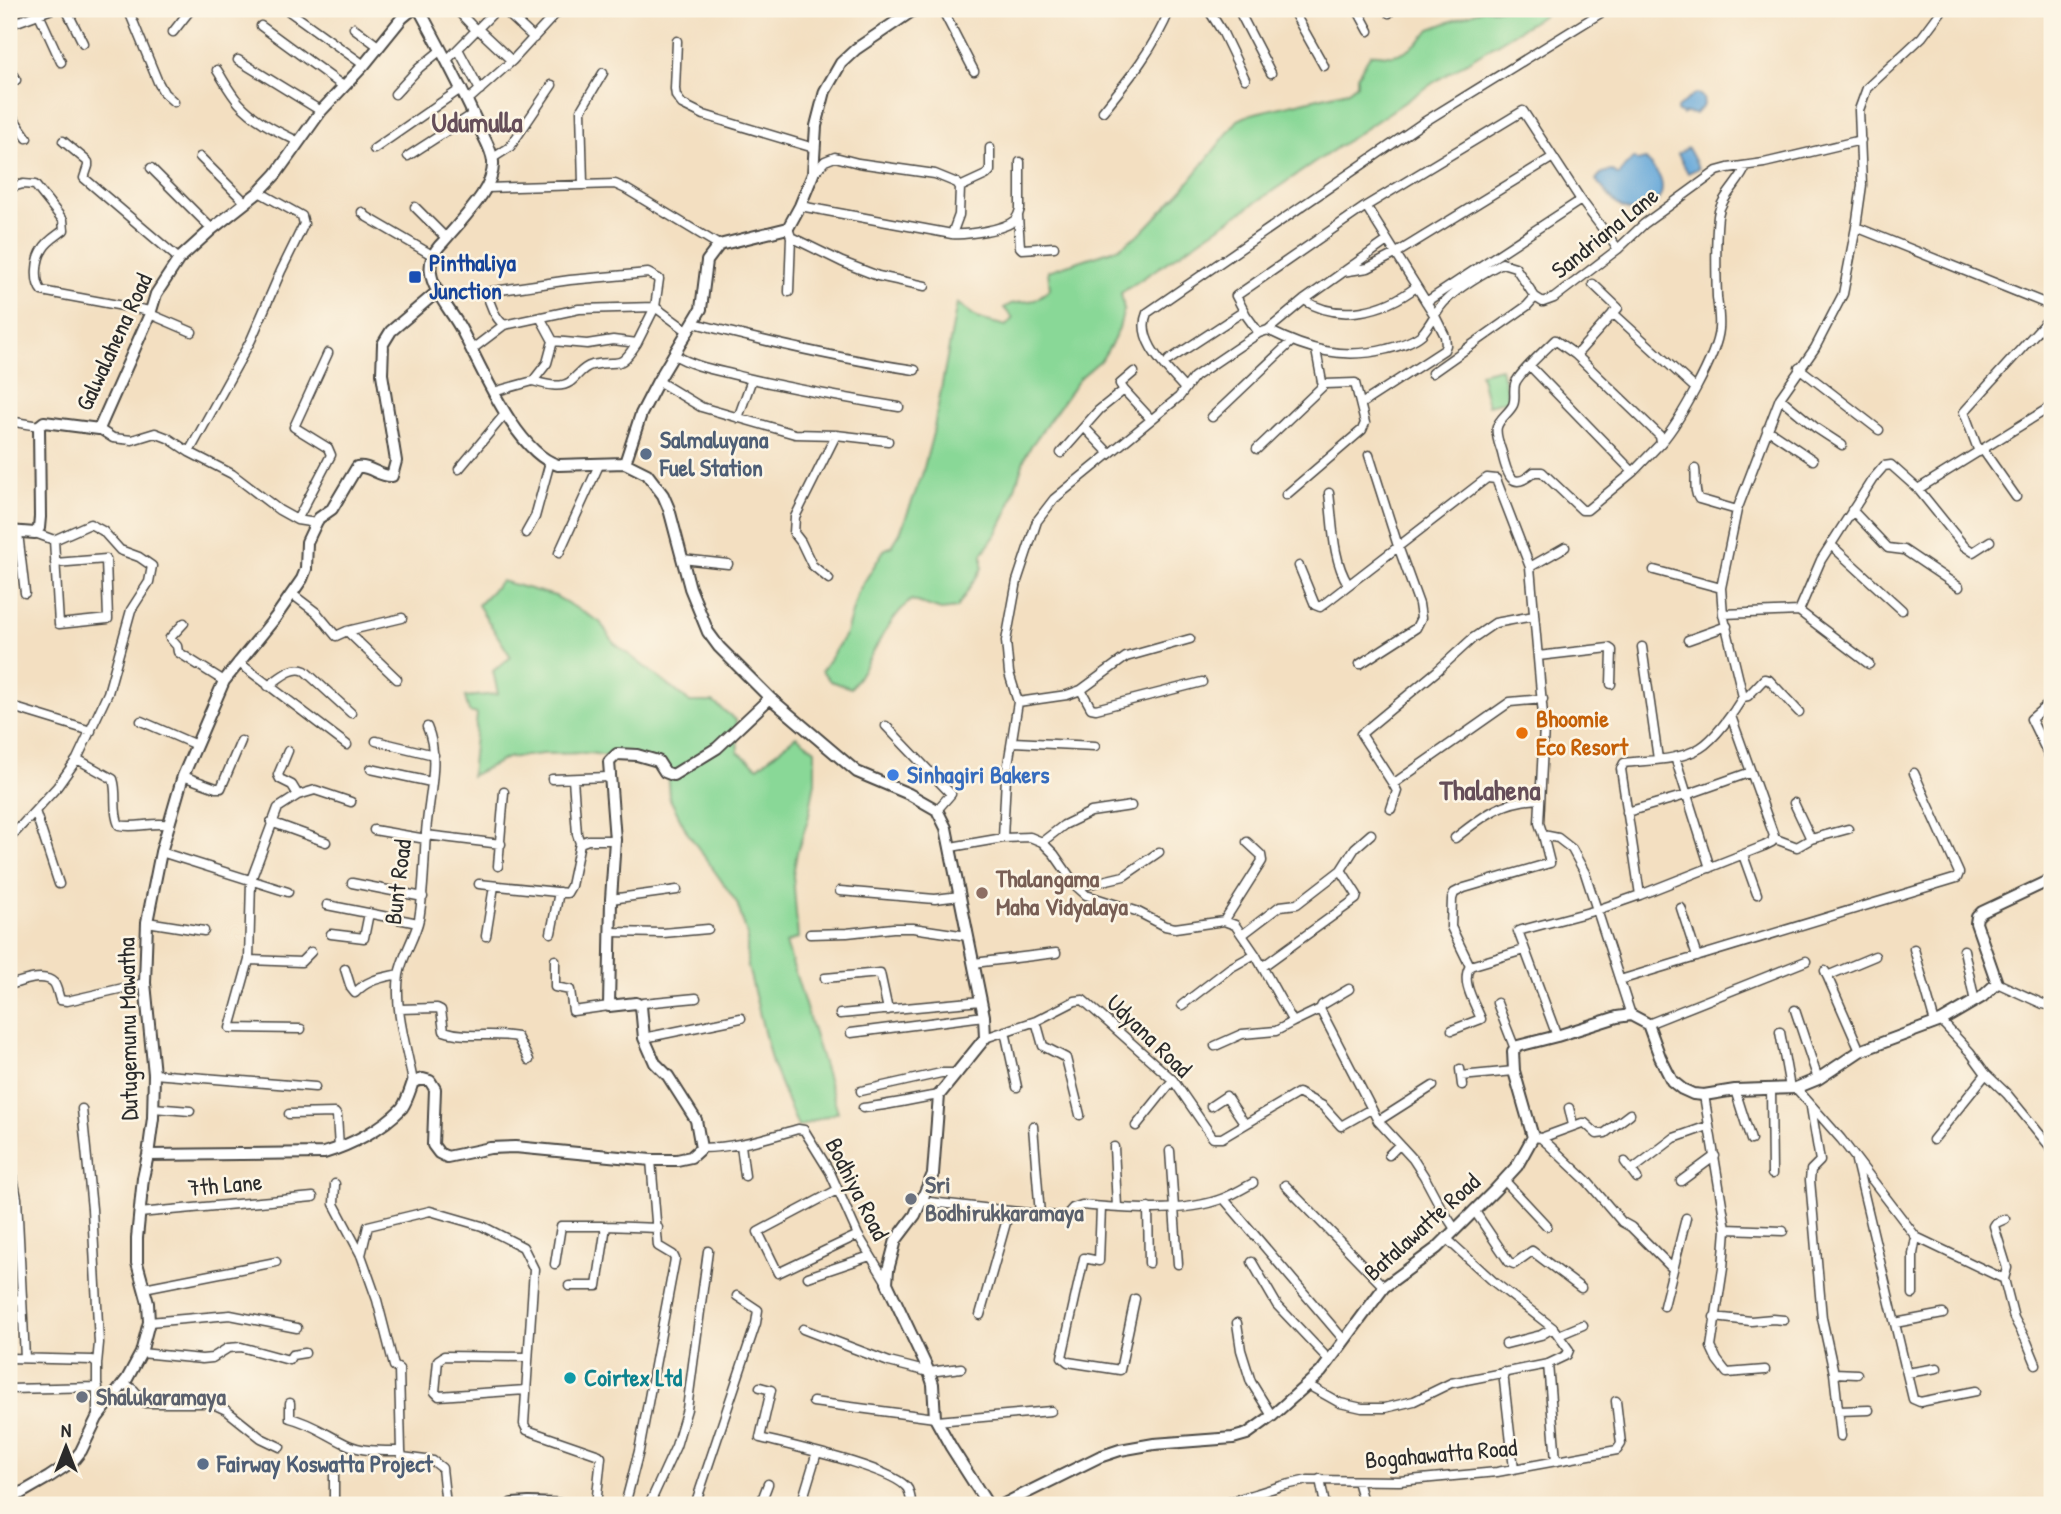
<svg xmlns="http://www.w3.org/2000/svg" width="2061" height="1514" viewBox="0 0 2061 1514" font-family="'Patrick Hand',sans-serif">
  <rect width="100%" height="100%" fill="#fcf5e5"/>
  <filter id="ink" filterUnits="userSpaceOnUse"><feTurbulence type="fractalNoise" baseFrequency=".0143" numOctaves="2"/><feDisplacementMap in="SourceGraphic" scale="14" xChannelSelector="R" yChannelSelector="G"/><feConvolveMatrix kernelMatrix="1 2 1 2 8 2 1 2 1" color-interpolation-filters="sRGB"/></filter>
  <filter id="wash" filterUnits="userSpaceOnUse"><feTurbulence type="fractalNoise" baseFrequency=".00686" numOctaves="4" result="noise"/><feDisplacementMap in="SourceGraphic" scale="28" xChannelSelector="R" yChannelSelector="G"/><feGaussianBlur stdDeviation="1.57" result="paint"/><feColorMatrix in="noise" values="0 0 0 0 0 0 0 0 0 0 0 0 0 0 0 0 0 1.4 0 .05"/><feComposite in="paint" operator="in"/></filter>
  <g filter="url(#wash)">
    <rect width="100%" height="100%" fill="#f3dfc1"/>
    <path fill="#89d897" stroke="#5a8261" stroke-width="2" d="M1484,9H1541L1545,14L1436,81L1121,293L1124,310L1119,328L1113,341L1102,359L1081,377L1031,446L1025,457L1007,513L997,533L982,554V568L957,608L941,610L911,600C884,623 872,659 851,688L830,681L822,671L846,633L858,592L884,550L892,546L900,533L922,475L933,433L957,303L979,319L1006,326L1013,318L1004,308L1011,304L1035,300L1050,289L1048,271L1119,248L1143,231L1184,188L1238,120L1251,114L1348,91L1357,84V76L1371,54C1379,53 1386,56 1393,55C1406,54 1422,40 1430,29Z
      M1501,368L1509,400L1488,405L1480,373Z
      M501,581L555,596L600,622L614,643L690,702H713L736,720L738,752L758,767L796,736L815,750V782L808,820L797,852L793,875L798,938L786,943L838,1112L798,1127L772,1064L747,963V935L737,903L687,832L669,797L667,770L632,760L590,753L543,754L507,758L471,776L477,714L469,712L465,697L498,694L493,671L511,657L478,605Z"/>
    <path fill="#65a7d9" stroke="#486982" stroke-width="2" d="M1695,94L1700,95L1703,98L1704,105L1696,114L1684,113L1682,115L1677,111V108Z
      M1688,148L1699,168L1688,173L1678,154Z
      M1634,158L1638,161L1645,159C1651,166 1659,172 1661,181C1668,205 1636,220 1618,205C1610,199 1603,188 1596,180C1600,173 1605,171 1613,171L1617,175H1620L1624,167Z"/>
  </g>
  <g filter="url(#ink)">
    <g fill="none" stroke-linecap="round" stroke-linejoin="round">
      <defs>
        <path id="minor" d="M66,9L83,43
          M128,9L158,82L164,93L174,102
          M286,9L364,65
          M456,9L476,30
          M503,9L534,38
          M942,9L974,71
          M1208,9L1223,33L1245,79
          M1238,9L1271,73
          M1292,9L1324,66
          M1357,9L1369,31
          M1387,9L1389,13
          M39,14L61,62
          M261,26L343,86
          M9,27L14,23L52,9
          M354,28L378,46
          M478,29L512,61
          M173,32L191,9
          M677,41L675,89L676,96L682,104L704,115L814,148
          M458,49L480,90
          M238,60L321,111
          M447,60L497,9
          M9,68L16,80
          M217,70C224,81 230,93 239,103C255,121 277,131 299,142
          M395,94L419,68L441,50
          M467,101L512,61L560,9
          M1103,111C1129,79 1155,47 1170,9
          M9,112L27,138
          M63,141L88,162V166L84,178L179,259
          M374,149L462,88
          M408,156L473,114
          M200,157L245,202
          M493,158L510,147L552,85
          M151,168L212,229
          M813,174L825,161L835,157L858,163L935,174L957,183L960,187L959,215L952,234
          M583,184L581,110L603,73
          M960,187L986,175L990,171V148
          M9,188L23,184L35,185L63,220L64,230C58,235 47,241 43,249C36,259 34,282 42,291L150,311
          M487,188L615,184L626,189L719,245
          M800,206L952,234C967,235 1004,230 1015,220C1018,216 1019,214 1020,209V162
          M415,207L446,238
          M362,212L367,217L432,255
          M1018,216L1020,247L1022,249L1054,247
          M1856,227L2052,306
          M788,228L791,237L842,262L878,276L925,286
          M1342,272L1368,268L1395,254L1553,157
          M789,292L791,237
          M1304,300C1339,323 1385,311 1416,287
          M1426,302L1581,200
          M1613,313L1695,388
          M150,314L192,332
          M694,323C767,342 840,359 915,370
          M504,325C495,318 489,303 487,292L570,280L648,273L659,279L655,307L637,343L613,340L587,344L553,341L540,317
          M1268,330L1304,300L1387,241
          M1259,333L1246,315L1236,296L1366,206L1523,111L1581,200L1618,249
          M471,350L504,325L579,309L655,307L689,332
          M673,354C694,367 716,370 739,376C792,389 845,398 899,407
          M1576,355L1660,436L1661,443L1633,472L1587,510H1582L1542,472H1534C1512,492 1507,475 1502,453C1500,446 1495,435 1497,427C1499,419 1509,413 1513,405C1516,399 1513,391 1515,384C1518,374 1546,349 1555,340L1576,355L1618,308L1593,284
          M1169,360L1244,311
          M1530,366L1633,472
          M1799,368L1879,430
          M1432,373L1527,306L1535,297
          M533,381C544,384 560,389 570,382C578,376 581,368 592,365C620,359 618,372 637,343
          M658,381L701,407L795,434L836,435L888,441
          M1185,389L1194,377L1259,333L1268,330C1308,350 1343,360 1387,349C1398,346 1413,342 1422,334C1429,326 1434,316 1440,307C1453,290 1483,273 1502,263L1515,267L1535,297L1543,302L1554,298L1618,249L1644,224L1717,171L1728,168L1764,163L1861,140
          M1124,390L1148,416
          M493,392L533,381L547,363L553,341
          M1780,398L1816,428L1842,445
          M1361,404L1444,350L1446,345L1445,336L1435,316L1366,206
          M1212,417L1291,342
          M738,418L752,379
          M9,421L39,426
          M1084,427L1105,449
          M99,429L113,438L132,440L155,433L168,438L189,452L232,474L279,510L297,520L316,523
          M1767,429L1813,460
          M1661,443C1679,422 1717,356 1719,329C1720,318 1718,307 1717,297C1716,270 1715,243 1718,216C1721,196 1740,183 1746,166
          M1257,449L1325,384
          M1983,450L2016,497
          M189,452L251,340L281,271L304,224L302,216L259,192
          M1979,452L1964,412L2052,315
          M1061,453L1099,410L1124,390L1120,384L1134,372
          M459,469L505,414
          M1695,469C1697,479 1693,491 1699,499L1737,510
          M1918,489L2052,406
          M1329,493C1333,523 1332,559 1348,584
          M1286,495L1362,430L1365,423L1355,383L1325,384L1322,382L1316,350
          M1852,510L1888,548L1904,550L1959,587
          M297,520L331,455L328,448L294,427L328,353
          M18,533L25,593
          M526,533L535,517L550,462
          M54,540L59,624L108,619L106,559L55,563
          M1831,545L1902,610
          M559,553L599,465
          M682,559L728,564
          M1299,566L1315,605L1320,607L1487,478L1496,479L1530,567L1544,727L1539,823L1543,835L1550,863L1464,888L1454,893L1452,899L1451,927L1470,966L1524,950
          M1530,567L1565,547
          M1654,570L1721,588
          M829,579L812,565L801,542L794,533L795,517L836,435
          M292,594L317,613L336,636L347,631L402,618
          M1799,611L1869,664
          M1723,614L1799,611L1821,560L1872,480L1884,466L1891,465L1918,489L1964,546L1973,552L1990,541
          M1534,616L1495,623L1473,638L1437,671L1361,734L1393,784L1510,702L1543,699
          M184,623L170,638L177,646L178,652L224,681
          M347,631L397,679
          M1688,640L1727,626
          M1642,647L1658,759
          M1538,656L1609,648L1612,650L1611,684
          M238,662L347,745
          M1360,664L1416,628L1421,618L1419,604L1398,546L1369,455
          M268,686C279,679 292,665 305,671L351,713
          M1081,690L1091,708L1096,709L1202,682
          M1743,697L1748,696L1764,679L1769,680L1799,712
          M2052,701L2031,719L2052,762
          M1018,702L1067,695L1081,690L1126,657L1190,639
          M9,706L91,731
          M141,721L196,745
          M886,726L951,794L937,810
          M376,741L434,755
          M1013,742L1095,746
          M288,751L278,775L280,779L292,785L298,795
          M1675,757L1710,868
          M77,759L113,779C118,794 112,810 119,825C136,829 153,821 170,825
          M371,769L431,782
          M183,776L216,788H221L241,741
          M552,779L609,777
          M573,779L577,834L580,843
          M1794,803L1811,839
          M1391,809L1397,791L1393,784
          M35,811L59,884
          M1627,812L1686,795L1751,772
          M271,822L326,842
          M374,830L426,839
          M426,835L501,844
          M1543,835L1558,838L1572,849L1585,873L1631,1015
          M1003,838L1006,777L1018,702L1009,673L1006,641L1017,581L1037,521L1054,499L1179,397L1185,389C1168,369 1135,341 1147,313L1424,122L1607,9
          M1455,838C1484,816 1500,801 1539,799
          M1773,838L1797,847L1811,839L1848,829
          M9,839L57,787L77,759L108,693L131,610L149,582L152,566L139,557L120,550L103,531L90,524L54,540L35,533
          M1042,842L1064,825L1091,812L1131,806
          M951,847L1003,838L1030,837L1042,842L1054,854L1077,887L1086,895L1136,911L1165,926L1175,928L1224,921L1235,925L1255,954L1293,1022L1320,1009L1378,1121L1413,1159L1424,1176L1440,1206L1455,1229
          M161,852L288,892
          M1743,855L1757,894
          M498,866L504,792
          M352,883L423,897
          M479,884L567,893L571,886L580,843L588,840H615
          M1077,887L1124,876L1159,852
          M840,891L935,899L960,896
          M1640,895L1764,846L1772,842L1774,836L1731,716
          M611,899L677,890
          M327,905L418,923
          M1681,908L1697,957
          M1224,921L1262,861L1261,855L1247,842
          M147,922L204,931
          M611,932L663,933L708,929
          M551,933L559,892
          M331,934L364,938L369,913
          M810,934L847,933L893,928H913L967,936
          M1242,935L1280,906L1297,904L1341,870L1355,848L1371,834
          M486,936L494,886
          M1914,949L1935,1023
          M1964,950L1975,1002
          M249,960L301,962L311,952
          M555,960V987L570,990L573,1011L609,1006
          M974,963L1056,953
          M1262,967L1356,899L1357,895L1341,870
          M345,969L351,988L355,993C368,979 382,978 399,974
          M1825,971L1860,1051
          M1827,976L1875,956
          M825,978L880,973L888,1010
          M1620,980L1957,878L1959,873L1914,773
          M1997,983L2043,1004L2052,1006
          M9,985C21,982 44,972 54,983C57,987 58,994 60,1000L67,1001L145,983
          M1497,1003L1515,1049
          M639,1005L643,1003L696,998
          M1182,1005L1230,968L1255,954
          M399,1009L437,1008L441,1010L444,1031C467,1039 493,1032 517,1037L529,1060
          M1320,1009L1322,1005L1349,989
          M1795,1010L1818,1079
          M840,1014L981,1001
          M1036,1021L1043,1046L1066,1058L1080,1115
          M1941,1021L1970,1052L1986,1074L2007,1094L2052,1149
          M1648,1024L1806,961
          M301,1029L230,1028L249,960L251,880L278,808L298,795L315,790L351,802
          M1452,1030L1481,1019C1475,1003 1460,982 1470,966
          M1005,1031L1017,1087
          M1780,1032L1790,1088
          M851,1033L984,1016
          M1557,1036L1518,931L1597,910L1640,895L1621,769L1624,763C1648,760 1678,761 1700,748C1715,739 1734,712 1743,697L1723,614L1721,588L1737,510L1780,398L1815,348L1843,294L1856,227L1862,185L1859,110L1867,88L1922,37L1943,9
          M644,1038L741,1018
          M985,1038L1036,1021L1075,1001L1083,1000L1173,1080L1213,1138H1222L1298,1093L1323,1106L1341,1126L1371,1109
          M1215,1046L1242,1034L1276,1031L1293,1022
          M1460,1069L1462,1085
          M154,1074L315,1087
          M1461,1076L1514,1071
          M413,1082C407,1048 394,1010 399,975C402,956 415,938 419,919C424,891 424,862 426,833C428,799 441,758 427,727
          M1771,1088L1772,1174
          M1796,1088L1841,1139L1916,1237L2004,1279L2007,1268L1994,1226L1996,1223L2005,1219
          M1735,1090L1751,1140
          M861,1091L941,1073H958
          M1704,1095L1726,1229L1723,1268L1711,1347L1717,1360L1727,1373L1765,1370
          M1211,1106L1226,1096L1245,1124
          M1811,1107L1820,1161L1811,1170L1810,1180L1822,1318L1834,1373L1841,1436
          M153,1108L190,1111
          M863,1108C889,1105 914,1099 939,1095
          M1569,1108L1573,1125
          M82,1109L92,1209L99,1343L97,1364
          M289,1114L335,1113L337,1116L339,1148
          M1378,1121L1433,1086
          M1033,1126L1040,1215
          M1136,1126L1173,1080
          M1533,1137L1541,1138L1550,1146L1587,1181L1622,1222L1631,1227L1672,1268
          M1541,1138L1582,1123H1585L1597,1134L1605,1133L1630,1114
          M1933,1140L1986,1074
          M741,1145L745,1176
          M1114,1147L1117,1207
          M701,1148C735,1148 766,1138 798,1129L804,1130L830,1172L858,1235L887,1283
          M1170,1151L1178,1264
          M1389,1155L1399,1145
          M9,1158L17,1198L25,1358
          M1856,1161L1913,1399L1920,1402L1976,1391
          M1625,1162L1637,1178
          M1632,1170L1674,1138L1708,1126
          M1504,1180L1547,1226
          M1681,1181L1715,1156
          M335,1184L334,1204L361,1255L377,1300L394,1366L399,1369L401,1451
          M1285,1185L1384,1287
          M837,1190L758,1232L778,1273L858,1235
          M1224,1199L1344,1340
          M921,1201L1065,1217L1073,1208L1082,1205C1125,1209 1184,1214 1224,1198C1234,1194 1244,1188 1253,1183
          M1101,1207L1099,1261L1084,1258L1062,1357L1068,1362L1120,1370L1135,1299
          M1148,1208L1149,1263
          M1474,1210L1509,1262L1514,1264L1532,1251L1581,1288
          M139,1213L313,1197
          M1726,1229L1783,1231
          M361,1255L368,1226L430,1211L482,1226L523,1247L534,1269L524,1424L527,1430L599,1455L601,1457L596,1505
          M1252,1262L1277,1305L1330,1361
          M555,1264L561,1226H606L658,1228
          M808,1277L870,1256
          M2004,1279L2014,1318L2027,1342L2036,1364
          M569,1286H597L606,1226
          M144,1288L276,1262
          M1913,1294V1254L1916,1237
          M9,1300L22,1299
          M1664,1306L1686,1218
          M980,1315L1009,1212
          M1714,1317L1751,1321L1773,1319L1784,1320
          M149,1322L230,1315L297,1328
          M1237,1323L1241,1350L1251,1382L1272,1416
          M1895,1323L1943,1314
          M803,1329L889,1362L929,1372L961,1368
          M1559,1335L1583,1325
          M1506,1344L1541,1335L1553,1328
          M141,1353L202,1359L212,1358L228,1348L241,1347L289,1360L292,1355L305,1353
          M9,1358L92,1360L97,1364V1418
          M1548,1364L1556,1461
          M1503,1372L1514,1469
          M1834,1373L1857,1374
          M1907,1373L1937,1368
          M124,1383L134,1390L145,1403H211L226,1410L261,1438L280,1447
          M1308,1385L1340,1403L1362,1408H1385L1414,1401L1451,1383L1548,1364L1567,1355L1569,1350L1553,1328L1494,1282L1447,1239
          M760,1387L771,1390L760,1438C787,1445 895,1468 908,1489C910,1494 911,1501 912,1505
          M9,1389L98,1387
          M526,1390L439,1396L435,1392L438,1360L444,1356L528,1357
          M813,1402L935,1418
          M290,1403V1418C311,1423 327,1435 346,1444C363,1452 383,1451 401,1451L402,1457L433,1461L442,1468L446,1505
          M1838,1411L1869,1410
          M937,1421L1051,1411
          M1320,1479L1325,1505
          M1357,1481L1364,1505
          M334,1505V1473
          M625,1505L639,1451L675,1259L673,1255L658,1246L651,1160
          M649,1505L676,1446L687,1409L708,1251
          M695,1505L756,1323L758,1310L737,1296
          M760,1505L768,1484
          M801,1505L817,1452
          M1220,1505L1281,1486L1308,1480L1399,1481L1497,1472L1617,1450L1621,1444L1616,1401"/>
        <path id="tertiary" d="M419,9C440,48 461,86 479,127C484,138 492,150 493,162C495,189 460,221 444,241C439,246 434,252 432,258C424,283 450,308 461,329C481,366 516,453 558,465L625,463L647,474L663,495L669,509L690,588L708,632L719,647L770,698L857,772L909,794L937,810L946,828L984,1016L985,1038L939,1095L933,1174L915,1215L896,1240L888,1270L887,1283L929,1372L933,1384L935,1418L951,1447L988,1505
          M625,463L641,414L658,381L701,309L707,261L719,245L788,228L800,206L813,174L816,126L825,91L841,63L856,49L915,9
          M9,531L35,533L39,528L40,517L39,426L44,422L99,429L150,314L156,294L179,259L212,229L259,192L276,174L321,111L364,65L402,18L413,9
          M148,1155L324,1153C351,1145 382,1129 402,1108C407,1101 410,1090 413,1082L423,1079L430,1081L435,1089L433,1145L439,1153L447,1157L490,1148L515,1147L651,1160H677L691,1157L701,1148L696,1120L668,1076L655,1063L644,1038L641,1006L636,1003L609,1006L611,899L615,840L609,762L617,754L637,755L658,761L665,772L673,775L717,748L770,698
          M9,1500L49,1477L73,1461L81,1451L97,1418L127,1379L141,1353L149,1322L148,1303L137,1263V1238L143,1178L148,1155L153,1118L154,1074L145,983L147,922L161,852L183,776L224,681L275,618L302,579L306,569L307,542L316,523L319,518L332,509L357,467C370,465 379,477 392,476L396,461L382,374L383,344L391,331L438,291
          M1002,1505L1099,1457L1120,1450L1154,1444L1233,1438L1247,1434L1272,1416L1321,1372L1384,1287L1437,1248L1495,1190L1517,1166L1533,1137L1514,1071L1513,1051L1518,1046L1557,1036L1617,1017L1631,1015L1648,1024L1660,1057L1672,1081L1682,1089L1693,1094L1704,1095L1735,1090L1796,1088L1818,1079L1860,1051L1941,1021L1982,997L1997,983L1976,923L1977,917L1982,912L2052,879"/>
        <path id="primary" d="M512,1505L529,1504L558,1505"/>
      </defs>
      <use href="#minor" stroke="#494642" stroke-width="11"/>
      <use href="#tertiary" stroke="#494642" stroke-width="14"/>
      <use href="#primary" stroke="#494642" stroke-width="16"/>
      <use href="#minor" stroke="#fff" stroke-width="8"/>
      <use href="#tertiary" stroke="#fff" stroke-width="10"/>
      <use href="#primary" stroke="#fff" stroke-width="12"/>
    </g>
  </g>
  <rect fill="#1a4fb4" stroke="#fcf5e5" stroke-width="2.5" x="408" y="270" width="14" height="14" rx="3.5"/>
  <g fill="#5c6f8a" stroke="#fcf5e5" stroke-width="2.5">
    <circle cx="646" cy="454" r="7"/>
    <circle cx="203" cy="1464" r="7"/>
  </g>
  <circle fill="#e8710a" stroke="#fcf5e5" stroke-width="2.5" cx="1522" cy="733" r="7"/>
  <circle fill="#3f7fe0" stroke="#fcf5e5" stroke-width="2.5" cx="893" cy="775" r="7"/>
  <circle fill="#8d6e63" stroke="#fcf5e5" stroke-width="2.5" cx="982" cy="893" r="7"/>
  <g fill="#6b7280" stroke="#fcf5e5" stroke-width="2.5">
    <circle cx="911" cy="1199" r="7"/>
    <circle cx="82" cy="1397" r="7"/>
  </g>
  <circle fill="#0f9aa8" stroke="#fcf5e5" stroke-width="2.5" cx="570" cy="1378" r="7"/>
  <g text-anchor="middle" stroke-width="5" stroke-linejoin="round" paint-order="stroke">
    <g font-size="24" fill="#2b2b2b" stroke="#fcf5e5">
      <text transform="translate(1605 233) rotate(-39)" y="8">Sandriana Lane</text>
      <text transform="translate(114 342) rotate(-65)" y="8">Galwalahena Road</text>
      <text transform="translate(398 882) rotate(-83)" y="8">Bunt Road</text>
      <text transform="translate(128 1029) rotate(-91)" y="8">Dutugemunu Mawatha</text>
      <text transform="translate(1149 1036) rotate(44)" y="8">Udyana Road</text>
      <text transform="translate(225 1185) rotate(-5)" y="8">7th Lane</text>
      <text transform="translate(857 1189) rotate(63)" y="8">Bodhiya Road</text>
      <text transform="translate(1422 1227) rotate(-42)" y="8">Batalawatte Road</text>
      <text transform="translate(1441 1454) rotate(-5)" y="8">Bogahawatta Road</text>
    </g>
    <g font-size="24" font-weight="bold" fill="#164399" stroke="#fcf5e5" text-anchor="start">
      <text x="429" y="271">Pinthaliya<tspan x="429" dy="28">Junction</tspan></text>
    </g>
    <g font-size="24" font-weight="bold" fill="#4e5e75" stroke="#fcf5e5" text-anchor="start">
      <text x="660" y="448">Salmaluyana<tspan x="660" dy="28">Fuel Station</tspan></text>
      <text x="217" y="1472">Fairway Koswatta Project</text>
    </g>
    <g font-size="24" font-weight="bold" fill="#c56008" stroke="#fcf5e5" text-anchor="start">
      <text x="1536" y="727">Bhoomie<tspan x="1536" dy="28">Eco Resort</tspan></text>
    </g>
    <g font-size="24" font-weight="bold" fill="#366cbe" stroke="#fcf5e5" text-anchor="start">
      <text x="907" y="783">Sinhagiri Bakers</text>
    </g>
    <g font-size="24" font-weight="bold" fill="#785e54" stroke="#fcf5e5" text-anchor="start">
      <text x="996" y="887">Thalangama<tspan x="996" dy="28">Maha Vidyalaya</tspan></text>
    </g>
    <g font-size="24" font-weight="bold" fill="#5b616d" stroke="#fcf5e5" text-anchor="start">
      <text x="925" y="1193">Sri<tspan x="925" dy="28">Bodhirukkaramaya</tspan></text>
      <text x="96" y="1405">Shalukaramaya</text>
    </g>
    <g font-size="24" font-weight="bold" fill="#0d838f" stroke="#fcf5e5" text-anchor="start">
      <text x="584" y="1386">Coirtex Ltd</text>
    </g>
    <g font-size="28" font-weight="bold" fill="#654e59" stroke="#fcf5e5">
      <text x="477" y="132">Udumulla</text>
      <text x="1490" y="800">Thalahena</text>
    </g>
  </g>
  <rect width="2061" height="1514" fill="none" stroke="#fcf5e5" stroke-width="35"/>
  <g transform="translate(66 1447)" stroke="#fcf5e5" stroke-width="5" paint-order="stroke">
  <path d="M0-5L12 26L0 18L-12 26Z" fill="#2b2b2b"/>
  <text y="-10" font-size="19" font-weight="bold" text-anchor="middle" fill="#2b2b2b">N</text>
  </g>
</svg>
